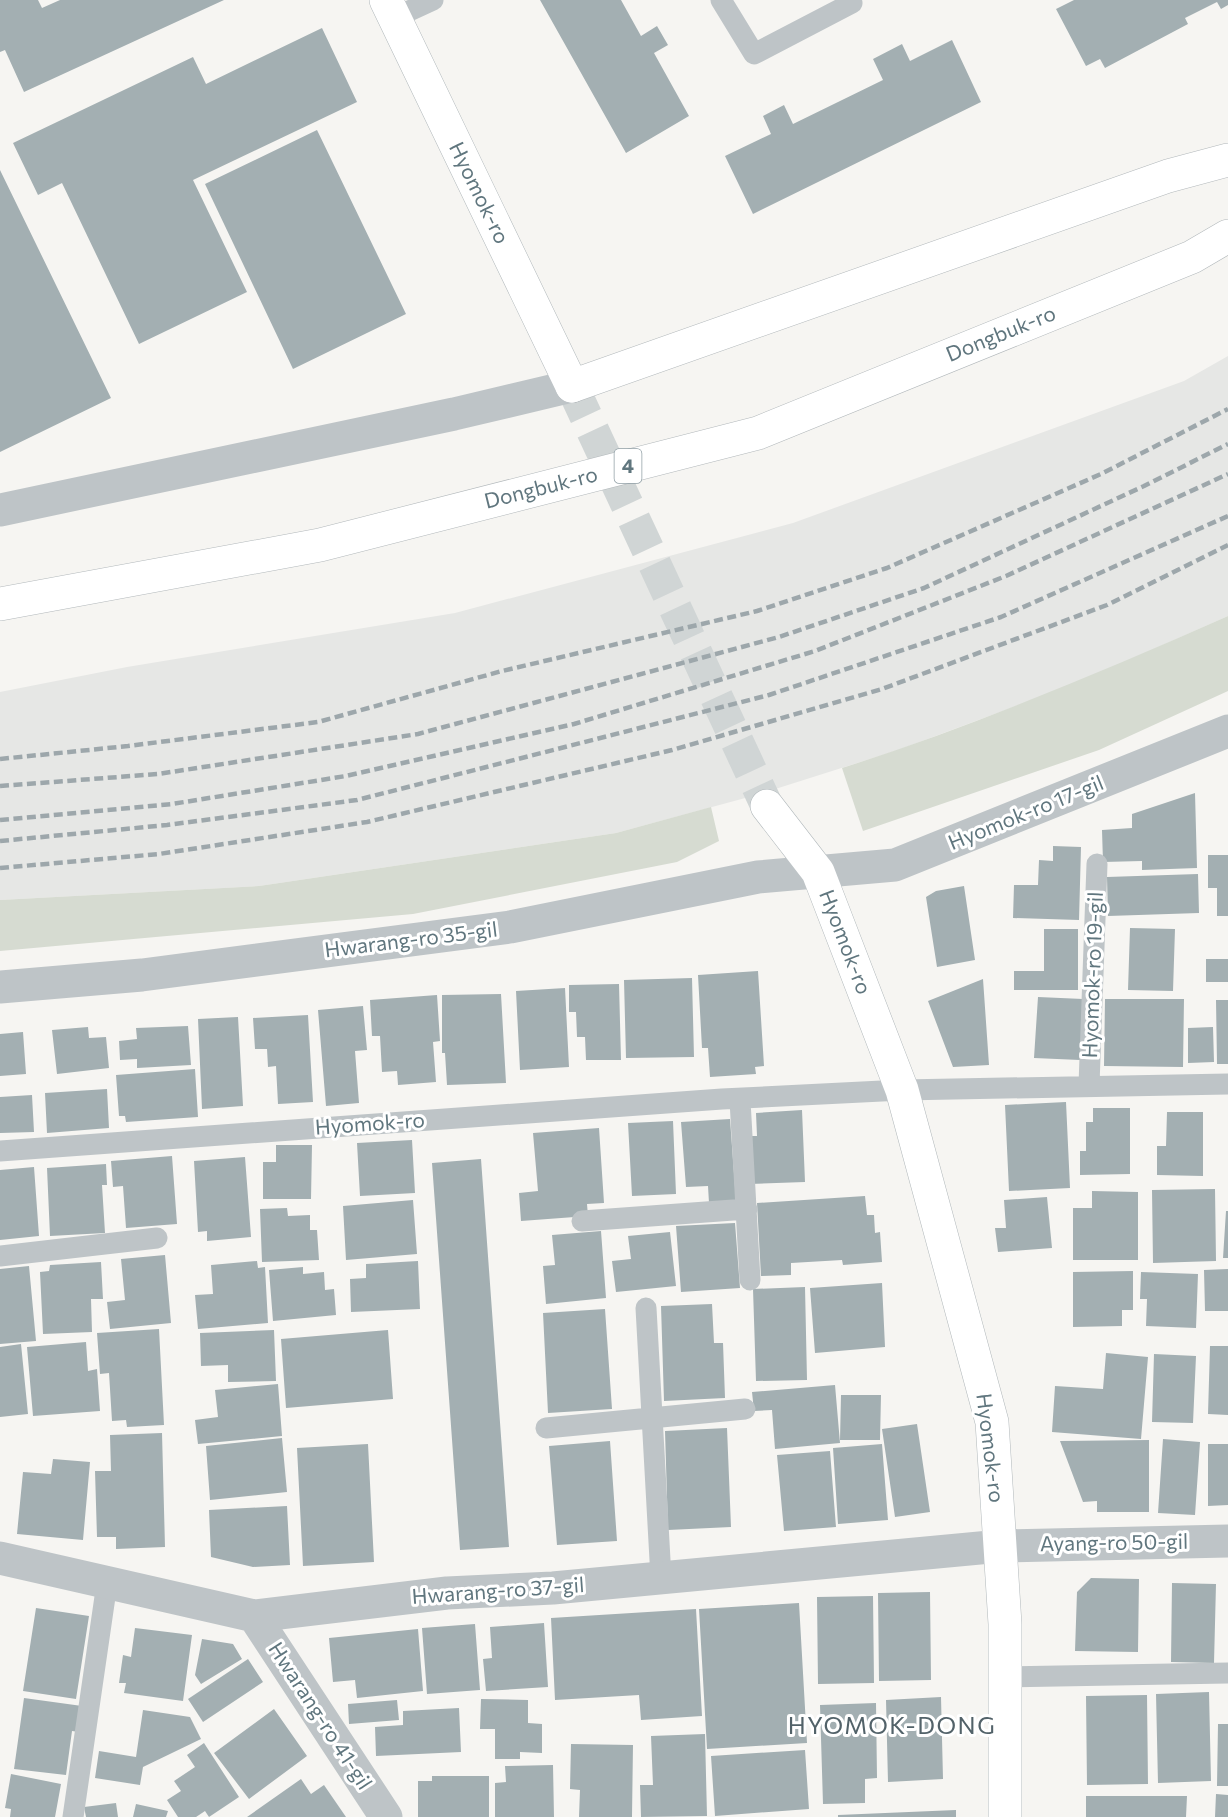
<svg xmlns="http://www.w3.org/2000/svg" width="1228" height="1817" viewBox="0 0 1228 1817" font-family="Commissioner,sans-serif">
  <rect width="100%" height="100%" fill="#f6f5f2"/>
  <path fill="#e6e7e5" d="M1228,356V616L1075,684L898,750L760,794L616,833L259,886L0,900V692L127,667L455,613L793,523L1184,381Z"/>
  <path fill="#d6dbd1" d="M1228,616V691L1099,750L863,831L842,768C974,726 1101,672 1228,616Z
    M711,807L719,841L677,862L413,914L0,951V900L259,886L616,833Z"/>
  <path fill="#a3afb2" d="M0,0H38L42,8L60,0H224L24,92L5,50L0,52Z
    M540,0H621L641,36L657,26L668,45L654,53L689,116L626,153Z
    M1074,0H1228V5L1221,9L1217,2L1185,18L1188,24L1105,68L1100,59L1086,66L1056,9Z
    M322,28L357,102L193,180L247,292L139,344L62,183L38,195L13,143L193,57L206,84Z
    M952,40L981,102L753,214L725,156L771,134L763,116L784,105L793,124L883,80L873,59L902,44L910,61Z
    M317,130L406,314L293,369L205,184Z
    M0,170L111,398L0,452Z
    M1195,793L1197,868L1142,870V861L1103,862L1102,830L1132,828V814Z
    M1053,846L1081,847L1079,920L1013,918L1014,885H1038L1039,860L1053,861Z
    M1208,855H1228V916H1217V888H1208Z
    M1198,874L1199,913L1108,916L1107,877Z
    M964,886L975,960L937,967L926,897L936,891Z
    M1130,928L1175,929L1173,991L1128,990Z
    M1044,929H1078V990H1014V971H1044Z
    M1206,959H1228V982H1206Z
    M758,971L764,1066L755,1067L756,1074L710,1077L708,1048H702L698,975Z
    M692,978L694,1057L626,1058L624,980Z
    M983,979L989,1065L953,1067L928,1001Z
    M619,984L621,1060H586L585,1037H577L576,1012H569V985Z
    M565,988L569,1067L520,1070L516,991Z
    M501,994L506,1083L447,1085L445,1053H442V995Z
    M437,995L440,1041L433,1042L436,1082L398,1085L397,1071L382,1072L380,1036H372L370,1000Z
    M1038,997L1083,999L1080,1060L1034,1058Z
    M1105,999H1184L1183,1067L1104,1066Z
    M1216,1000H1228V1064H1217Z
    M363,1006L367,1050L355,1051L359,1103L326,1106L318,1010Z
    M308,1015L313,1102L278,1104L276,1066L268,1067L267,1049H255L253,1018Z
    M238,1017L243,1106L202,1109L198,1019Z
    M188,1026L191,1065L137,1068V1059L120,1060L119,1041L137,1039L136,1028Z
    M88,1027L89,1038L106,1037L109,1068L57,1074L52,1030Z
    M1213,1027L1214,1062L1188,1063V1028Z
    M23,1032L26,1074L0,1076V1034Z
    M195,1069L198,1117L126,1122L125,1116H119L116,1075Z
    M107,1089L109,1128L47,1133L45,1093Z
    M32,1095L34,1132L0,1133V1097Z
    M1066,1102L1070,1188L1009,1191L1005,1105Z
    M1093,1108H1130V1174L1080,1175V1151H1086V1122H1093Z
    M802,1110L805,1182L750,1184L749,1136H757L756,1113Z
    M1167,1112H1203V1176L1157,1175V1146H1166Z
    M730,1119L736,1201L709,1203L708,1186L686,1187L681,1122Z
    M673,1121L676,1194L632,1196L628,1123Z
    M599,1128L604,1203L587,1204L588,1216L521,1221L519,1193L538,1191L533,1133Z
    M412,1140L415,1193L360,1196L357,1143Z
    M276,1145H312L311,1199H263V1162H276Z
    M172,1156L177,1224L126,1228L123,1186L113,1187L111,1161Z
    M245,1157L251,1237L207,1241V1231L198,1232L194,1161Z
    M481,1159L509,1547L460,1550L432,1163Z
    M106,1164L107,1185H102L105,1233L50,1236L47,1168Z
    M34,1167L39,1236L0,1240V1170Z
    M1215,1189L1216,1261L1153,1263L1152,1190Z
    M1092,1191L1138,1192V1260H1073V1208H1092Z
    M865,1196L867,1215H874L875,1233L880,1232L882,1262L843,1265L842,1260L791,1263V1275L761,1276L757,1203Z
    M1047,1197L1052,1248L998,1252L995,1228H1006L1004,1200Z
    M413,1200L417,1254L346,1260L343,1206Z
    M287,1208L288,1216L310,1215V1230H317L319,1260L262,1262L260,1209Z
    M1226,1211H1228V1258H1223Z
    M735,1223L740,1288L681,1292L676,1226Z
    M601,1231L606,1298L546,1304L543,1266L555,1265L552,1235Z
    M670,1232L676,1286L616,1292L612,1261L631,1259L628,1236Z
    M165,1255L171,1323L110,1329L107,1302L125,1300L121,1259Z
    M257,1261L258,1268L265,1267L268,1323L198,1329L195,1295L213,1294L211,1265Z
    M418,1261L420,1309L351,1312L350,1279L366,1278V1264Z
    M101,1262L103,1299H91L92,1332L43,1334L40,1272L49,1271L50,1265Z
    M29,1266L36,1341L0,1344V1269Z
    M303,1267V1274L324,1272L325,1290L334,1289L336,1315L273,1321L269,1270Z
    M1228,1269V1311H1205L1204,1270Z
    M1133,1271V1310H1122V1326L1073,1327V1272Z
    M1141,1272L1198,1274L1196,1328L1146,1326L1147,1299H1140Z
    M882,1283L885,1347L815,1353L810,1288Z
    M805,1287L807,1380L756,1381L753,1289Z
    M712,1304L714,1343H723L725,1398L664,1401L661,1306Z
    M605,1309L612,1409L548,1413L543,1313Z
    M159,1329L164,1425L127,1427L126,1420L112,1421L109,1373L100,1374L97,1333Z
    M274,1330L276,1381L228,1382V1365L201,1366L200,1333Z
    M388,1330L393,1399L286,1408L281,1339Z
    M86,1342L88,1371L97,1369L100,1411L33,1416L27,1347Z
    M21,1344L28,1414L0,1417V1347Z
    M1210,1346H1228V1415L1208,1414Z
    M1106,1353L1148,1357L1141,1439L1052,1432L1055,1386L1103,1389Z
    M1154,1354L1196,1356L1193,1423L1152,1422Z
    M278,1384L282,1436L198,1444L195,1420L218,1417L215,1390Z
    M835,1385L840,1443L775,1449L772,1410L754,1411L752,1392Z
    M841,1395H881L880,1440H840Z
    M917,1424L930,1512L895,1517L882,1429Z
    M727,1428L731,1527L668,1530L665,1431Z
    M162,1433L165,1547L116,1549V1537H97L95,1471H111L110,1435Z
    M282,1438L287,1492L210,1500L206,1446Z
    M1163,1439L1200,1442L1195,1515L1158,1513Z
    M1149,1440V1512H1097V1501L1083,1502L1060,1441Z
    M610,1441L617,1541L557,1545L549,1446Z
    M368,1444L374,1562L303,1566L297,1448Z
    M882,1444L888,1520L838,1524L833,1448Z
    M1208,1444H1228V1505L1208,1506Z
    M830,1451L836,1527L784,1531L777,1455Z
    M53,1459L90,1462L83,1540L17,1534L23,1472L51,1474Z
    M287,1506L290,1565L253,1567L211,1557L209,1510Z
    M1091,1578L1139,1579L1138,1652L1075,1651L1077,1592Z
    M1172,1583L1216,1584L1214,1663L1171,1662Z
    M930,1592L931,1680L879,1681L878,1593Z
    M873,1596L874,1683L818,1684L817,1597Z
    M799,1603L807,1743L707,1749L699,1609Z
    M36,1608L89,1616L76,1699L23,1691Z
    M696,1609L702,1716L641,1720L639,1695L555,1700L551,1618Z
    M544,1623L548,1687L486,1691L483,1659L492,1658L490,1627Z
    M475,1624L480,1690L427,1694L422,1628Z
    M135,1628L192,1635L183,1701L124,1693L126,1683H119L123,1655L131,1657Z
    M418,1629L423,1691L357,1698L355,1680L333,1682L329,1638Z
    M202,1639L233,1644L242,1659L201,1684L195,1675Z
    M248,1659L263,1682L203,1722L188,1699Z
    M1209,1692L1211,1781L1158,1783L1156,1694Z
    M1147,1695L1148,1784L1087,1785L1086,1696Z
    M941,1697L943,1779L888,1782L886,1700Z
    M24,1698L82,1706L79,1732L72,1731L66,1775L14,1769Z
    M481,1699L528,1700V1723L542,1724V1753L520,1752V1759H495V1729H480Z
    M397,1700L399,1720L349,1724L348,1704Z
    M876,1703L877,1778L865,1779V1803L823,1804L820,1705Z
    M459,1708L461,1752L376,1756L375,1727L403,1725V1711Z
    M274,1709L307,1756L249,1799L214,1753Z
    M143,1710L190,1717L201,1739L143,1767L140,1785L95,1778L99,1751L136,1757Z
    M1218,1724H1228V1786H1217Z
    M705,1734L707,1816L641,1817L640,1785H653L651,1736Z
    M204,1743L239,1797L209,1817L205,1811L196,1817H178L167,1800L181,1791L174,1781L195,1767L187,1755Z
    M571,1744L633,1745L632,1817H579L580,1790L570,1789Z
    M805,1750L809,1809L715,1816L711,1756Z
    M553,1765L554,1817H495V1783L506,1782L505,1766Z
    M11,1774L61,1784L55,1817H10L11,1809L5,1808Z
    M432,1776H489V1817H418V1781H432Z
    M301,1779L311,1794L324,1785L346,1817H247Z
    M1216,1794L1228,1795V1817H1215Z
    M1086,1796H1187L1186,1817H1086Z
    M116,1803L118,1817H86L84,1807Z
    M136,1804L168,1811L166,1817H133Z
    M956,1810V1817H838V1815Z"/>
  <g fill="none" stroke-linecap="round" stroke-linejoin="round">
    <path stroke="#d0d5d5" stroke-width="33" stroke-dasharray="33 16" stroke-linecap="butt" d="M572,386L767,806"/>
    <defs>
      <path id="secondary" d="M386,0L572,386
        M767,806L818,872L902,1090L992,1422L1005,1624V1817"/>
      <path id="primary" d="M572,386L1168,176L1228,160
        M0,604L320,545L758,433L1192,257L1228,236"/>
    </defs>
    <use href="#secondary" stroke="#b1b8bb" stroke-width="34"/>
    <use href="#primary" stroke="#b2b8bb" stroke-width="34"/>
    <path stroke="#bec4c7" stroke-width="21" d="M721,0L754,54L852,3L850,0
      M394,18L433,0
      M1089,1085L1097,864
      M740,1100L750,1280
      M0,1151L722,1099L902,1090L1228,1084
      M582,1221L747,1209
      M0,1256L157,1238
      M646,1308L661,1578
      M546,1428L745,1409
      M1005,1677L1228,1673
      M73,1817L107,1583"/>
    <path stroke="#bec4c7" stroke-width="33" d="M0,510L454,414L572,386
      M0,987L142,975L510,927L758,877L895,865L1228,731
      M0,1558L254,1616L447,1593L553,1588L1001,1546L1228,1541
      M254,1616L386,1817"/>
    <use href="#secondary" stroke="#fff" stroke-width="33"/>
    <use href="#primary" stroke="#fff" stroke-width="33"/>
    <path stroke="#9da7ab" stroke-width="4.5" stroke-dasharray="9 4.5" stroke-linecap="butt" d="M0,759L128,746L318,722L502,671L757,611L887,568L1101,474L1228,409
      M0,786L158,774L418,734L779,637L924,588L1144,486L1228,444
      M0,820L172,804L346,776L574,724L815,651L1006,576L1228,474
      M0,841L167,825L357,800L769,695L1001,617L1228,516
      M0,868L159,854L367,822L672,750L882,689L1107,605L1228,545"/>
  </g>
  <g text-anchor="middle" stroke-width="6" stroke-linejoin="round" paint-order="stroke">
    <rect fill="#fff" stroke="#909fa5" stroke-width="1.5" x="614.5" y="449" width="27" height="34" rx="4.5"/>
    <g font-size="20" font-weight="bold" fill="#60767e">
      <text x="628" y="473">4</text>
    </g>
    <g font-size="21" fill="#60767e" stroke="#fff">
      <text transform="translate(479 193) rotate(64)" y="7">Hyomok-ro</text>
      <text transform="translate(1001 334) rotate(-22)" y="7">Dongbuk-ro</text>
      <text transform="translate(541 488) rotate(-14)" y="7">Dongbuk-ro</text>
      <text transform="translate(1026 813) rotate(-22)" y="7">Hyomok-ro 17-gil</text>
      <text transform="translate(411 940) rotate(-7)" y="7">Hwarang-ro 35-gil</text>
      <text transform="translate(845 942) rotate(69)" y="7">Hyomok-ro</text>
      <text transform="translate(1093 975) rotate(-88)" y="7">Hyomok-ro 19-gil</text>
      <text transform="translate(370 1124) rotate(-4)" y="7">Hyomok-ro</text>
      <text transform="translate(990 1448) rotate(83)" y="7">Hyomok-ro</text>
      <text transform="translate(1114 1543) rotate(-1)" y="7">Ayang-ro 50-gil</text>
      <text transform="translate(498 1591) rotate(-4)" y="7">Hwarang-ro 37-gil</text>
      <text transform="translate(320 1716) rotate(57)" y="7">Hwarang-ro 41-gil</text>
    </g>
    <g font-size="24" letter-spacing="1.5" fill="#526269" stroke="#fff">
      <text x="892" y="1734">HYOMOK-DONG</text>
    </g>
  </g>
</svg>
